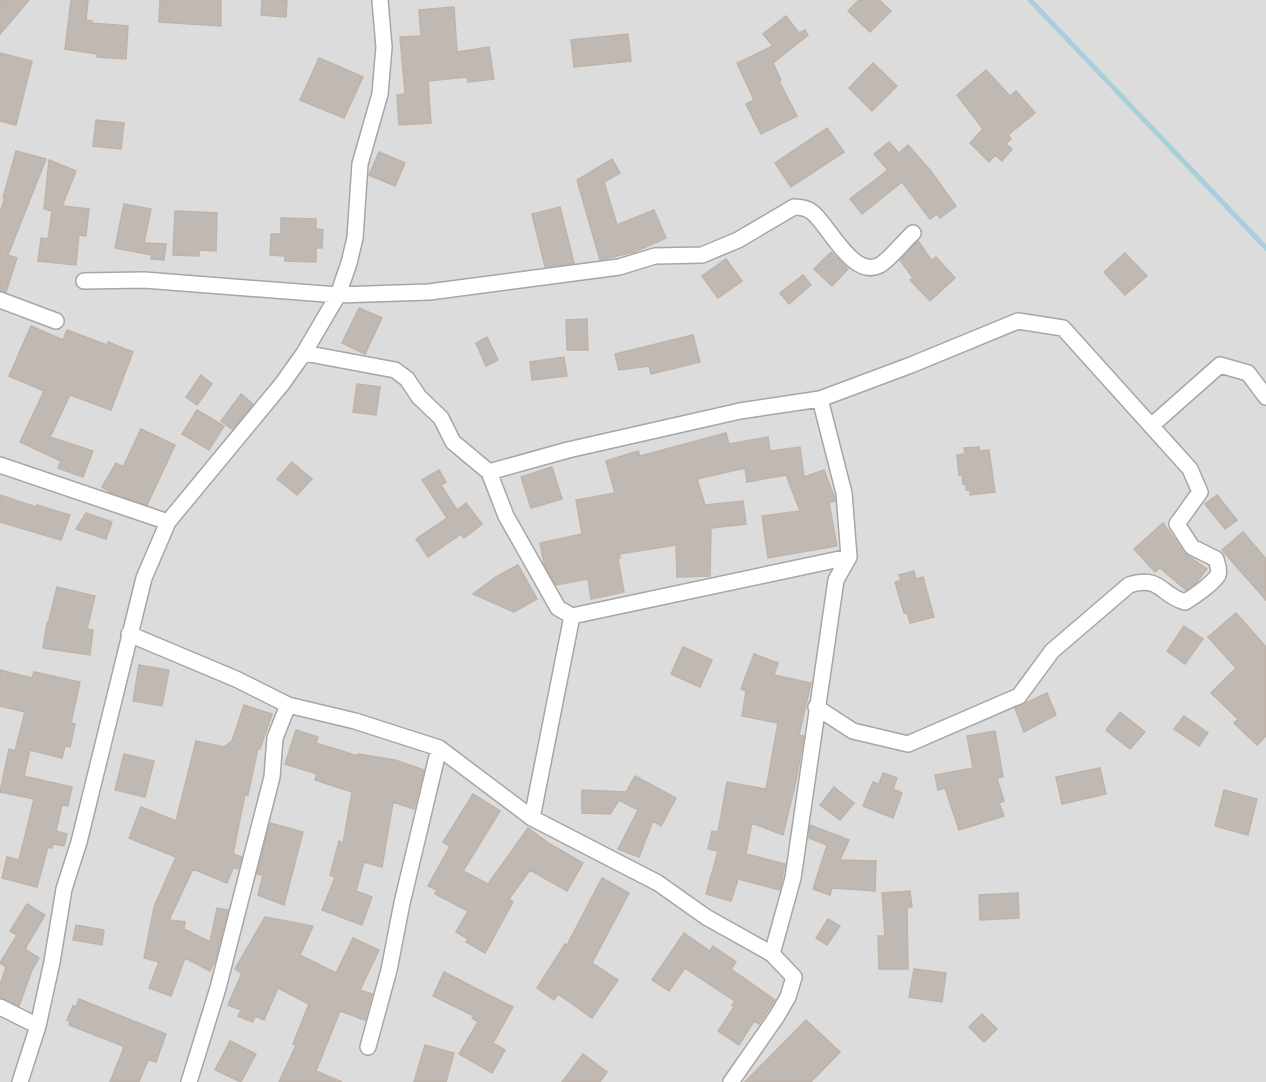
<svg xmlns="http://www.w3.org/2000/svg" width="1266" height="1082" viewBox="0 0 1266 1082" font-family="'Source Sans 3',sans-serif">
  <rect width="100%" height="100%" fill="#efece5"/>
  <path fill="#dddcdc" d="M0,0H1266V1082H0Z"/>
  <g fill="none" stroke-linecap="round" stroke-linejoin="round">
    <path stroke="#a8d0db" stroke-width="5" d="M1030,0L1266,248"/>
  </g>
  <path fill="#c0b8b2" stroke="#c0b3a8" stroke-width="1.5" d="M0,0H29L0,34Z
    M71,0H88L86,20L92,21L91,23L128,26L126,59L97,57V54L65,49Z
    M160,0H221V26L159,22Z
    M262,0H287L286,17L261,15Z
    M859,0H879L891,11L870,32L848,11Z
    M454,7L457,52L489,47L494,79L468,82L467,77L428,81L431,123L399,125L397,95L405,94L400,37L421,36L419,10Z
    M786,16L799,33L805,30L808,35L773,63L781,80L779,81L797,116L761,134L746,104L754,100L737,63L773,46L763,34Z
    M628,34L631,61L574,67L571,40Z
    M0,53L32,61L16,125L0,121Z
    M319,58L363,77L344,118L300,100Z
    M873,63L897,86L872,111L849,88Z
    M986,70L1010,96L1016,91L1035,113L1008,135L1011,139L1006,144L1012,149L1002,161L995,155L989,162L970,143L983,129L957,95Z
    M96,120L124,123L121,149L93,146Z
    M827,128L844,152L791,187L775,163Z
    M889,142L899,153L908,145L930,170L956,206L940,218L937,214L930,219L902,182L862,214L850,199L888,170L874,154Z
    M16,151L46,159L8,255L17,258L6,292L0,290V212L5,198H3Z
    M379,152L405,163L395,186L369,175Z
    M612,159L620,173L604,182L617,225L654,210L666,238L634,252L600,260L577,180Z
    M49,160L76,171L62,206L89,209L86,236L79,235L76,265L38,261L41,238L48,239L52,211L44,209Z
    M124,204L151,209L144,243L166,244L164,260L151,259L152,255L115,248Z
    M560,207L574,263L545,267L532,214Z
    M175,211L217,213L216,251L199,250V256L173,255Z
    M281,218L316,219V229L323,230L322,248H316V262L285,261V256L270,255L271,234H281Z
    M918,241L932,261L936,257L955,278L930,301L910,280L913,278L900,260Z
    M831,252L848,269L832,286L814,269Z
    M1125,253L1147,276L1125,295L1104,272Z
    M726,259L742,281L718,298L702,276Z
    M803,275L811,285L789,304L780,293Z
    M359,308L382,318L365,354L342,343Z
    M587,319L588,350H567L566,320Z
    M31,326L63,340L67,330L107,345L108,342L133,352L111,410L70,395L50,437L93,451L83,477L58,468L61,461L20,442L44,391L9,376Z
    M693,335L700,362L651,374L649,366L619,370L615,354Z
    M487,337L498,360L486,366L476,343Z
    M564,357L567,376L532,380L530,362Z
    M201,375L212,384L197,405L186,397Z
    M357,384L380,387L376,415L353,412Z
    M241,394L253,404L232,429L221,421Z
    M197,410L224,426L209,450L182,434Z
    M141,429L175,445L147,505L110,492L102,487L116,463L123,467Z
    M726,433L729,444L768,437L770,451L800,447L804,477L824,470L834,496L835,501L829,503L837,546L768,558L762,516L800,511L786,475L747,482L745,468L697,479L705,505L743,501L746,524L711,528L710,576L677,577L676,545L619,554L620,558L618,559L624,592L591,599L588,579L556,585L544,564L540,543L582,534L576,500L615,493L606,461L638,451L640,456Z
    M979,447V451L989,450L995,492L970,495V490H966V483L963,484L962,475H959L957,455L965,454L964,448Z
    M292,462L312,479L297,495L277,479Z
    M552,467L562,499L531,508L521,477Z
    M439,470L446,482L441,485L457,510L466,503L482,524L464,538L461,534L428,557L416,539L447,518L422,480Z
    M0,495L36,507L37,505L70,515L61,540L0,522Z
    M1217,495L1237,520L1225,529L1205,504Z
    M86,513L112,522L106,539L76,529Z
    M1163,523L1184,553L1207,569L1196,583L1186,590L1160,568L1155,572L1134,549Z
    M1243,532L1266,559V600L1222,550Z
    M518,565L537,599L514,612L473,594L496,577Z
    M914,571L916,579L923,577L934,617L910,623L907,612L904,613L895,582L901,580L899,575Z
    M57,587L95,596L87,629L93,630L90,655L43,648L47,623L48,624Z
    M1236,613L1266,647V736L1257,745L1234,723L1238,719L1211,693L1236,668L1208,637Z
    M1184,626L1203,639L1185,664L1167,651Z
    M683,647L712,660L700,687L671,674Z
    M754,654L778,663L774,675L811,683L799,735L804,736L796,781L783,835L752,823L746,854L785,864L780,890L738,879L731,901L706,894L718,851L708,849L712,831L718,832L727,782L766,789L778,723L742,716L746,691L741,689Z
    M139,665L169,670L162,706L133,701Z
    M0,670L32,678L34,672L80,682L71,723L75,724L70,747L65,746L62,758L30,750L24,776L72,787L68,806L62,805L56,831L67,834L64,846L53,844L52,848L48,847L37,887L2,878L7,857L19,860L34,799L0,792L9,749L15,751L25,712L0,706Z
    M1047,693L1056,715L1024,732L1015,708Z
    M244,705L272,714L260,749L258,748L248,795L245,794L233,854L242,857L238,869L233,868L227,883L193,869L169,920L185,922L184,929L210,942L217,908L228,910L215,961L210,971L185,958L171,996L149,988L159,962L144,958L154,907L176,857L129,838L141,807L176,821L196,741L224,747L232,741Z
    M1120,712L1145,732L1130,749L1106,730Z
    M1184,716L1208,733L1199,746L1174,729Z
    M296,730L318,737L316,743L358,756V754L395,760L424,770L414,809L393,802L382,867L364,862L356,891L372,897L362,925L322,910L335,877L330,875L339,841L343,843L352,792L315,780L317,774L285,764Z
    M995,731L1003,777L997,778L1004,801L999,803L1004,816L959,830L945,788L938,790L935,775L973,768L967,736Z
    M124,754L154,761L145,797L115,790Z
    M1100,768L1106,794L1062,804L1056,777Z
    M883,773L897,778L893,789L902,793L893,818L863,806L873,782L879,784Z
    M635,776L676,798L661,826L653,821L639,857L618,849L638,810L619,800L610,814L582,813V790L626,792Z
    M834,787L854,803L840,820L820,805Z
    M1224,790L1257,799L1248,835L1215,826Z
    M473,794L500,811L463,871L488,884L528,828L550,844L583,863L567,891L530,870L509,899L513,902L485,953L466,942L468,939L456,932L468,911L435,894L437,890L428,886L450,846L443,842Z
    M270,823L303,832L284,905L258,895L263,875L257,874Z
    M810,825L849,840L840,860L876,861L875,891L832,888L830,895L813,889L827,845L809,838Z
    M602,878L629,893L592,963L618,980L592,1018L558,994L554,1000L537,988L565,944L567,945Z
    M910,891L912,907L907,908L908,969H879L878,936H885L882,893Z
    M1018,893L1019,918L980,920L979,895Z
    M27,904L45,915L26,947V950L39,958L32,970L19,1006L0,997V985L6,967L0,963L17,935L10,931Z
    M265,917L313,926L300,955L336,973L353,938L379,950L360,990L372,994L365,1020L340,1011L316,1071L342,1082H279L296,1045L293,1044L309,1004L278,988L264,1020L255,1016L253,1022L238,1016L241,1010L228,1005L242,973L235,969Z
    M828,919L840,926L827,945L816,938Z
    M76,925L104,930L102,945L73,940Z
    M684,933L710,951L713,946L736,962L731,969L775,1000L759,1024L754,1021L739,1045L718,1031L734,1007L732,1005L735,1001L685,968L669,991L652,980Z
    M914,969L946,973L942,1002L909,997Z
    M444,972L513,1007L493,1043L505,1050L492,1073L459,1054L478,1022L472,1018L474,1016L433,996Z
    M79,999L166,1034L156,1062L148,1060L139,1082H110L123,1050V1046L69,1025L70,1021L67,1020L73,1006L76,1007Z
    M982,1014L997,1029L984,1042L969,1027Z
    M806,1020L840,1052L811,1082H745Z
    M230,1041L256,1054L241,1082L215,1070Z
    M425,1045L454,1053L446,1082H414Z
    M583,1054L607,1072L600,1082H562Z"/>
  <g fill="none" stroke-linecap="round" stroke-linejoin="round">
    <defs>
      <path id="street" d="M84,281L144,280L338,295L429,292L619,267L655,256L702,255L738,240L794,207C800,207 807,208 812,212C828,224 853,280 880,265C890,259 904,241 913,233
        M0,300L56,321
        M304,353L395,370L407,379L419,397L441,418L453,442L489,472L568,450L740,411L820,399L911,365L1018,321L1063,328L1190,469L1200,492L1177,524L1192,547L1216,559C1217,564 1220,570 1218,575C1212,584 1195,596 1185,602C1160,595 1161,575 1129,585L1052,651L1019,696L908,744L853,731L816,707
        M1151,426L1220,365L1248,373L1266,397
        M0,465L168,522
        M489,472L506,516L558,608L572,616L849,557
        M129,634L236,679L288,705L355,721L439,748L532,818L658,883L706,917L772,954L794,977L788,997L777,1016L731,1082
        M532,818L572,616
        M772,954L793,878L836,580L849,557L844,493L820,399
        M0,1007L38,1026
        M368,1047L389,970L402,903L439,748
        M20,1082L38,1026L52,962L64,889L79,842L144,578L168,522L282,384L304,353L338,295L349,263L355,238L360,164L380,94L384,47L380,0
        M189,1082L218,988L272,777L275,738L288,705"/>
    </defs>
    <use href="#street" stroke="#a6a6a6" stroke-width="18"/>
    <use href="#street" stroke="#fff" stroke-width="15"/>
  </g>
</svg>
